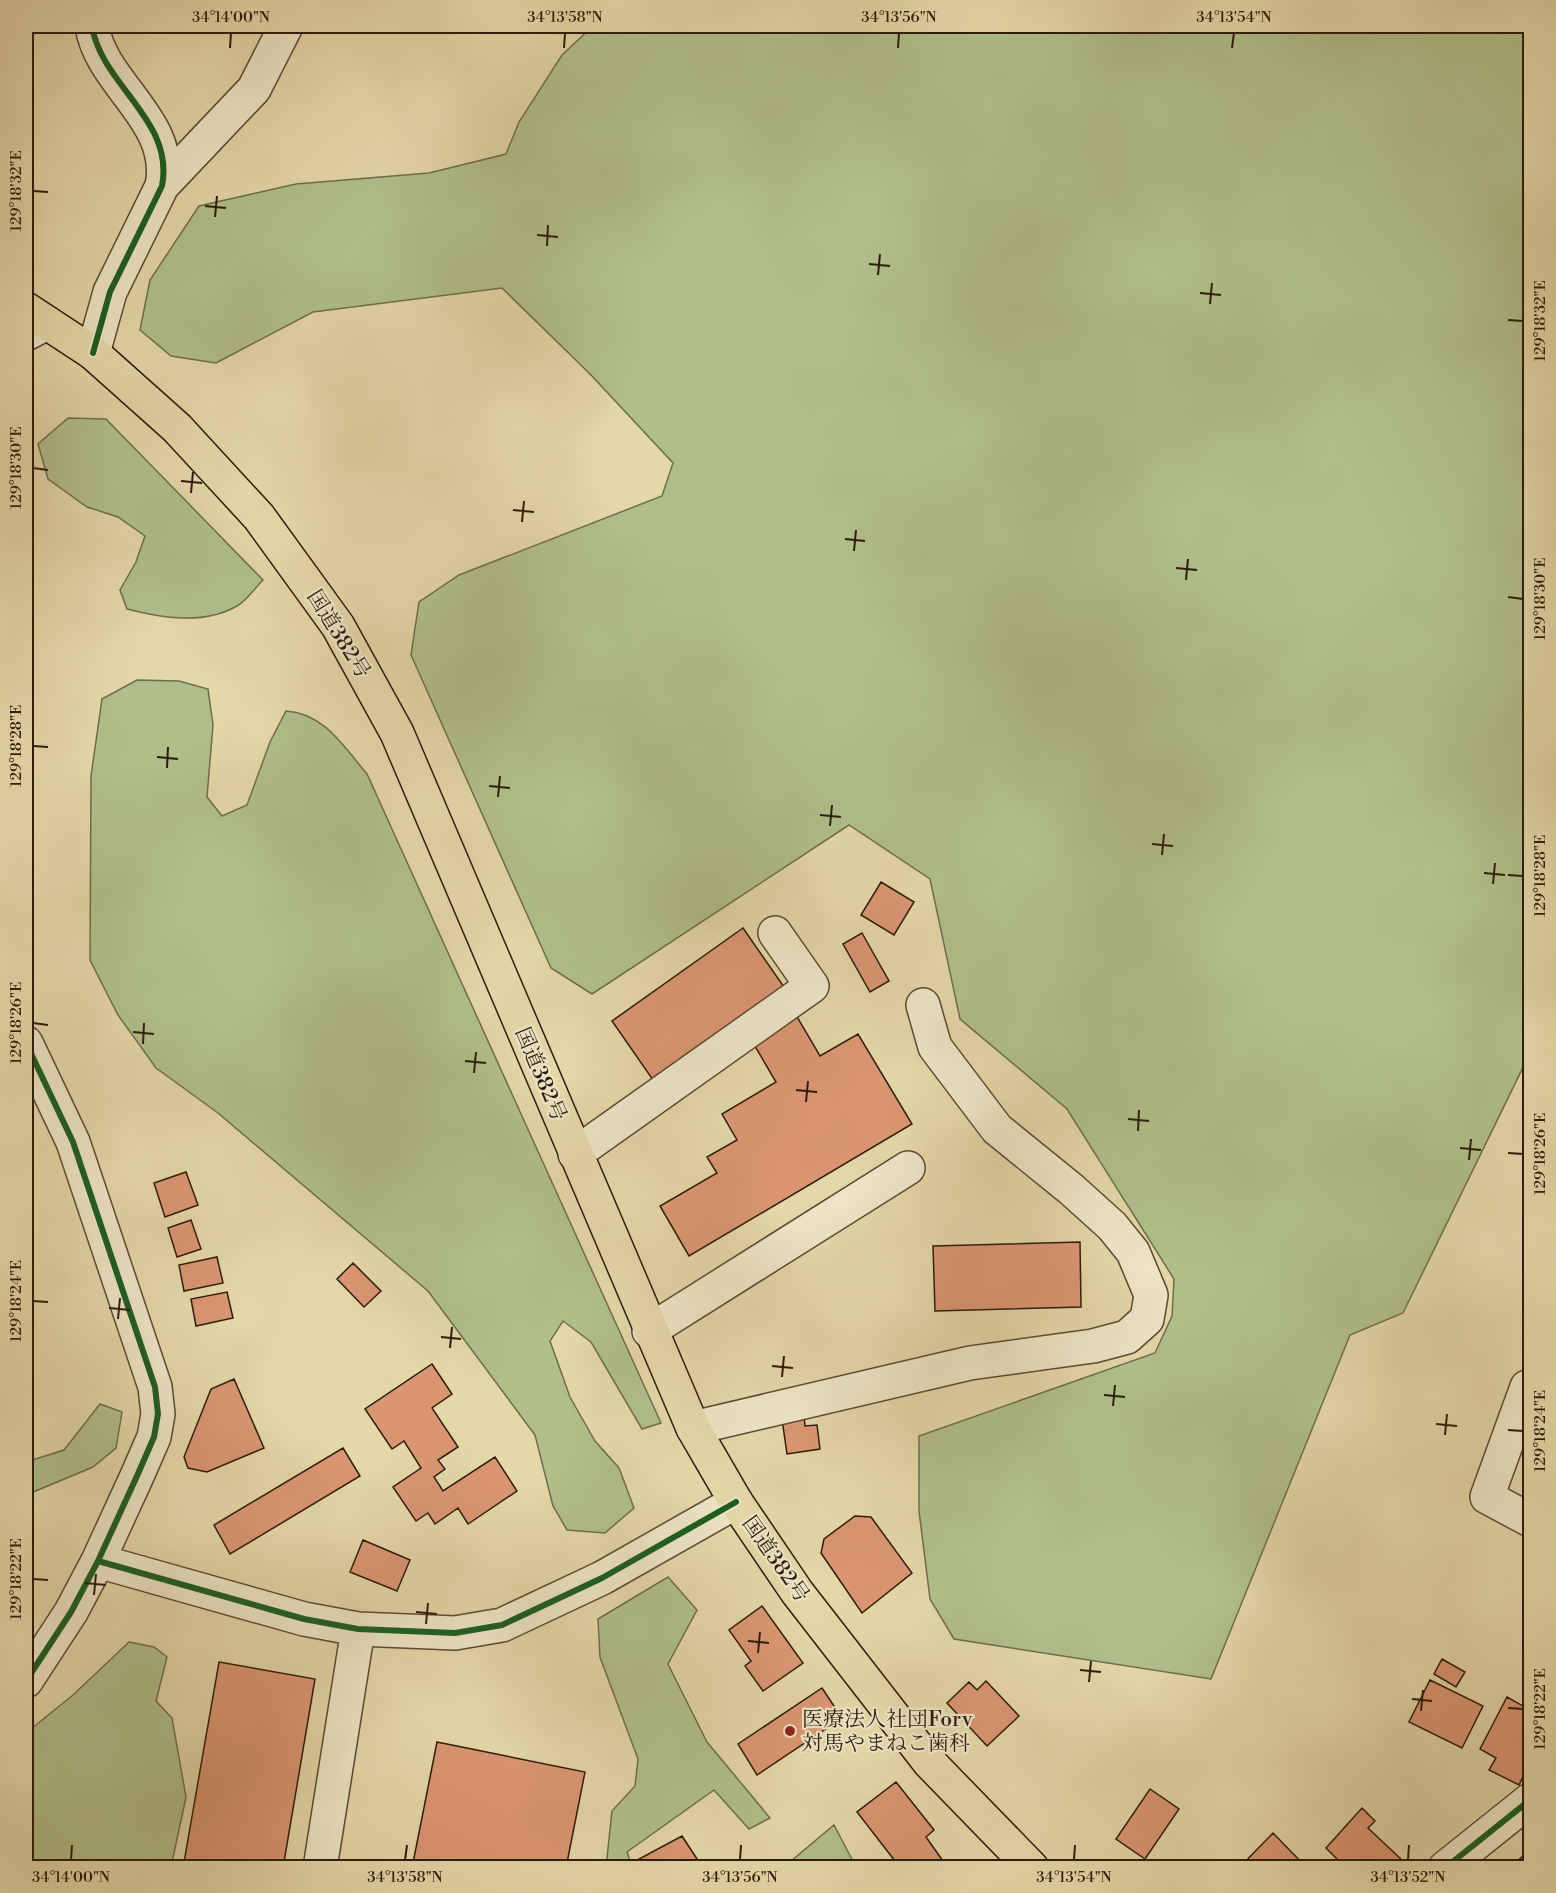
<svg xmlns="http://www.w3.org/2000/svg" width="1556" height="1893" viewBox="0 0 1556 1893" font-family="'Libre Bodoni','Noto Serif JP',serif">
  <rect width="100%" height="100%" fill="#e4d7a8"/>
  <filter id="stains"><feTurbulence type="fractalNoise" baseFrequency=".00333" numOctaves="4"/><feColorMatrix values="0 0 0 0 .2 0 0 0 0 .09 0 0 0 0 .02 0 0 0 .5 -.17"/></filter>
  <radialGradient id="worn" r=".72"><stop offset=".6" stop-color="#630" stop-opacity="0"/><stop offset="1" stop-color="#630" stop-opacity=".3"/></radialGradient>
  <path fill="#b0bf8a" stroke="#6e6d4a" stroke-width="1.5" d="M593,26H1530V1053L1403,1313L1350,1335L1211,1679L954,1639L930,1599L919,1511V1436L1155,1353L1172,1316L1174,1279L1067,1109L960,1019L930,879L849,825L592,994L551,968L411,655L419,602L459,575L662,496L673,463L591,375L502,288L313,312L216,363L171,356L140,330L150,280L199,206L296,184L429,173L506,154L519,122L562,55Z
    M68,418L106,419L263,580C255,588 246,601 237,606C204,625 161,618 127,609L120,590L136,562L145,536L118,517L87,507L48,479L38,444Z
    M137,680L179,681L208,689L213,725L207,797L222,816L247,805L270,742L286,711C324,713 344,747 367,774L661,1423L642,1429L591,1342L563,1321L550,1341L570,1397L595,1441L619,1468L634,1508L605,1533L567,1530L553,1506L535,1435L428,1291L218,1113L156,1068L118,1015L90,960L91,776L102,699Z
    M100,1404L122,1412L116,1448L93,1467L26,1495V1462L64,1450Z
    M668,1577L697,1610L668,1664L707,1742L770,1818L749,1829L714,1790L627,1852L632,1867H606L612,1811L635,1786L638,1759L600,1657L598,1619Z
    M129,1642L154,1647L167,1657L156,1701L172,1718L186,1797L171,1867H26V1733L73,1695Z
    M834,1825L856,1867H784Z"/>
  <path fill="#da9672" stroke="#2c1b0a" stroke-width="1.5" d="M881,882L914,902L894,935L861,915Z
    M743,928L784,987L653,1080L612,1021Z
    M862,933L889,981L870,992L843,944Z
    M793,1010L820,1056L858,1034L912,1124L689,1256L660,1206L717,1173L707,1157L737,1140L722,1114L776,1082L749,1036Z
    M186,1172L198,1205L165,1217L154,1183Z
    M191,1220L201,1249L177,1257L168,1228Z
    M1080,1242L1081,1307L935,1311L933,1246Z
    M217,1257L223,1283L184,1291L179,1265Z
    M353,1263L381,1291L364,1307L337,1279Z
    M227,1292L233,1318L196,1326L191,1299Z
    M432,1364L452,1394L432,1408L458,1447L438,1460L445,1469L434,1477L443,1491L495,1457L517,1491L468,1524L458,1508L435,1524L428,1513L416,1521L393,1487L421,1468L404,1441L392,1449L365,1409Z
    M234,1379L264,1448L207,1472L188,1468L184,1457L211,1389Z
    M804,1416L805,1426L817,1425L820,1449L787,1454L782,1419Z
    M343,1448L360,1476L230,1554L214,1525Z
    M855,1516L871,1517L912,1573L862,1613L821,1553L824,1539Z
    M363,1540L410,1560L397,1591L350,1572Z
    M762,1606L803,1663L763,1691L745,1666L751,1661L729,1630Z
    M1442,1659L1465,1672L1456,1687L1434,1674Z
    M219,1662L315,1679L283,1868H183Z
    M1430,1680L1483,1706L1462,1748L1409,1722Z
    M986,1681L1019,1716L987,1746L947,1703L969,1682L977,1690Z
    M822,1688L842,1718L757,1775L738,1744Z
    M1507,1697L1530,1710V1762L1519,1785L1489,1770L1496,1758L1480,1749Z
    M437,1742L585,1772L566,1868H412Z
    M896,1782L934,1830L926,1837L948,1868H887L895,1861L857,1812Z
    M1150,1789L1179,1809L1145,1859L1116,1839Z
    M1362,1808L1375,1821L1368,1828L1403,1861L1397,1868H1346L1326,1848Z
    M1273,1833L1307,1868H1239Z
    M682,1836L703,1868H644L639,1859Z
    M1530,1850V1868H1509Z"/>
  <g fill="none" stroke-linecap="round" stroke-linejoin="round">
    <defs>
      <path id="minor" d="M92,26C101,85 175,120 162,186L110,292L93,353
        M162,186L254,89L286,26
        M26,334L47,323
        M26,1043L73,1142L155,1387L158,1414L154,1437L137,1476L98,1561L71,1612L26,1681
        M575,1154L812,986L775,933
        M649,1331L908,1168
        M1527,1387L1487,1497L1530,1520
        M693,1428L970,1363L1093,1346L1127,1337L1147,1319L1151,1295L1133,1252L1112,1226L1071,1189L997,1129L935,1047L923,1005
        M98,1561L304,1619L358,1629L455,1633L502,1625L602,1578L736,1502
        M320,1868L358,1629
        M1445,1868L1530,1800"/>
      <path id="highway" d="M26,309L93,353L177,428L259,517L338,626L397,733L693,1428L736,1502L797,1592L929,1762L1032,1868"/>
    </defs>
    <use href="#minor" stroke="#5a4a32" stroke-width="36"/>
    <use href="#highway" stroke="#2c1b0a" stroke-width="36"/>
    <use href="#minor" stroke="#ede5c6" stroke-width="33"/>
    <use href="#highway" stroke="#e4d7a8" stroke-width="33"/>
    <defs>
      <path id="cycleway" d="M92,26C101,85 175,120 162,186L110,292L93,353
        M26,1043L73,1142L155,1387L158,1414L154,1437L137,1476L98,1561L71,1612L26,1681
        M98,1561L304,1619L358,1629L455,1633L502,1625L602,1578L736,1502
        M1445,1868L1530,1800"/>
    </defs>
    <use href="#cycleway" stroke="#ede5c6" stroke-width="10"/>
    <use href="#cycleway" stroke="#1b5e20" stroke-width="6"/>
  </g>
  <path fill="none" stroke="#2c1b0a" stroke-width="2" d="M230,48L231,33M564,48L565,33M898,48L899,33M1232,48L1234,33M33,191L48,192M205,206L226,208M215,217L217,196M537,235L558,237M547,246L548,225M869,264L890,266M878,275L880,254M1200,293L1221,295M1210,304L1212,283M1508,320L1523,321M33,468L48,470M181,481L202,483M191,493L193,472M513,510L534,512M522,522L524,501M845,539L865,541M854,551L856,530M1176,568L1197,570M1186,580L1188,559M1508,597L1523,599M33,746L48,747M157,757L178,759M167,768L168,747M489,786L510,788M498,797L500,776M820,815L841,817M830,826L832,805M1152,844L1173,846M1162,855L1164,834M1484,873L1505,875M1508,875L1523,876M1493,884L1495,863M33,1023L48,1025M133,1032L154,1034M143,1044L144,1023M465,1061L486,1063M474,1073L476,1052M796,1090L817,1092M806,1102L808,1081M1128,1119L1149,1121M1138,1131L1139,1110M1460,1148L1481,1150M1508,1153L1523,1154M1469,1160L1471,1139M33,1301L48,1302M109,1308L130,1310M118,1319L120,1298M441,1337L461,1339M450,1348L452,1327M772,1366L793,1368M782,1377L784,1356M1104,1395L1125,1397M1113,1406L1115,1385M1436,1424L1457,1426M1508,1430L1523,1431M1445,1435L1447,1414M33,1579L48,1580M85,1583L106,1585M94,1595L96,1574M416,1612L437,1614M426,1624L428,1603M748,1641L769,1643M758,1653L760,1632M1080,1670L1101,1672M1089,1682L1091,1661M1412,1699L1432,1701M1508,1708L1523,1709M1421,1711L1423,1690M71,1860L72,1845M405,1860L407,1845M740,1860L741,1845M1074,1860L1075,1845M1408,1860L1409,1845"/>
  <circle fill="#8f2418" stroke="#ede5c6" stroke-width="2" cx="790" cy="1731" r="6"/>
  <g text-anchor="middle" stroke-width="4.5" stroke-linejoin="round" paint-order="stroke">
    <g font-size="21" fill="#2c1b0a" stroke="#ede5c6">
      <text transform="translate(339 634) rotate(58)" y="7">国道382号</text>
      <text transform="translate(541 1074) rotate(67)" y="7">国道382号</text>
      <text transform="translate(776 1559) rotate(55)" y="7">国道382号</text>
    </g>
    <g font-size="21" fill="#2c1b0a" stroke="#ede5c6" text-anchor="start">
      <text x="802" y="1726">医療法人社団Forv<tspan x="802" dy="24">対馬やまねこ歯科</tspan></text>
    </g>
  </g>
  <rect width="1556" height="1893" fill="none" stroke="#e4d7a8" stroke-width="66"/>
  <rect x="33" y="33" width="1490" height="1827" fill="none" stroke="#2c1b0a" stroke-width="2"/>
  <g font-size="15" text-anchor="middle" fill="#2c1b0a">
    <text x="231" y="22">34°14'00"N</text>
    <text x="565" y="22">34°13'58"N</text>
    <text x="899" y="22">34°13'56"N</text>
    <text x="1234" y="22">34°13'54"N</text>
    <text transform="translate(16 191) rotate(-90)" y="5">129°18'32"E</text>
    <text transform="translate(1540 321) rotate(-90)" y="5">129°18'32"E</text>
    <text transform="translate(16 468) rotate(-90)" y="5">129°18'30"E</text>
    <text transform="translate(1540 599) rotate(-90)" y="5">129°18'30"E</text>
    <text transform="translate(16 746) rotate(-90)" y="5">129°18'28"E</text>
    <text transform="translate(1540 876) rotate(-90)" y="5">129°18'28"E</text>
    <text transform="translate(16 1023) rotate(-90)" y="5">129°18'26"E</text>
    <text transform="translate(1540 1154) rotate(-90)" y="5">129°18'26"E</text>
    <text transform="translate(16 1301) rotate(-90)" y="5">129°18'24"E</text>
    <text transform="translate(1540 1431) rotate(-90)" y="5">129°18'24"E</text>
    <text transform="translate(16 1579) rotate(-90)" y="5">129°18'22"E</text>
    <text transform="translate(1540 1709) rotate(-90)" y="5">129°18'22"E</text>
    <text x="71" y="1882">34°14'00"N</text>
    <text x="405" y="1882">34°13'58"N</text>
    <text x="740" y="1882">34°13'56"N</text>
    <text x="1074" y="1882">34°13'54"N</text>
    <text x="1408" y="1882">34°13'52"N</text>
  </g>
  <rect width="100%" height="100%" filter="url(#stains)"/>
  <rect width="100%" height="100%" fill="url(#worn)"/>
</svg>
